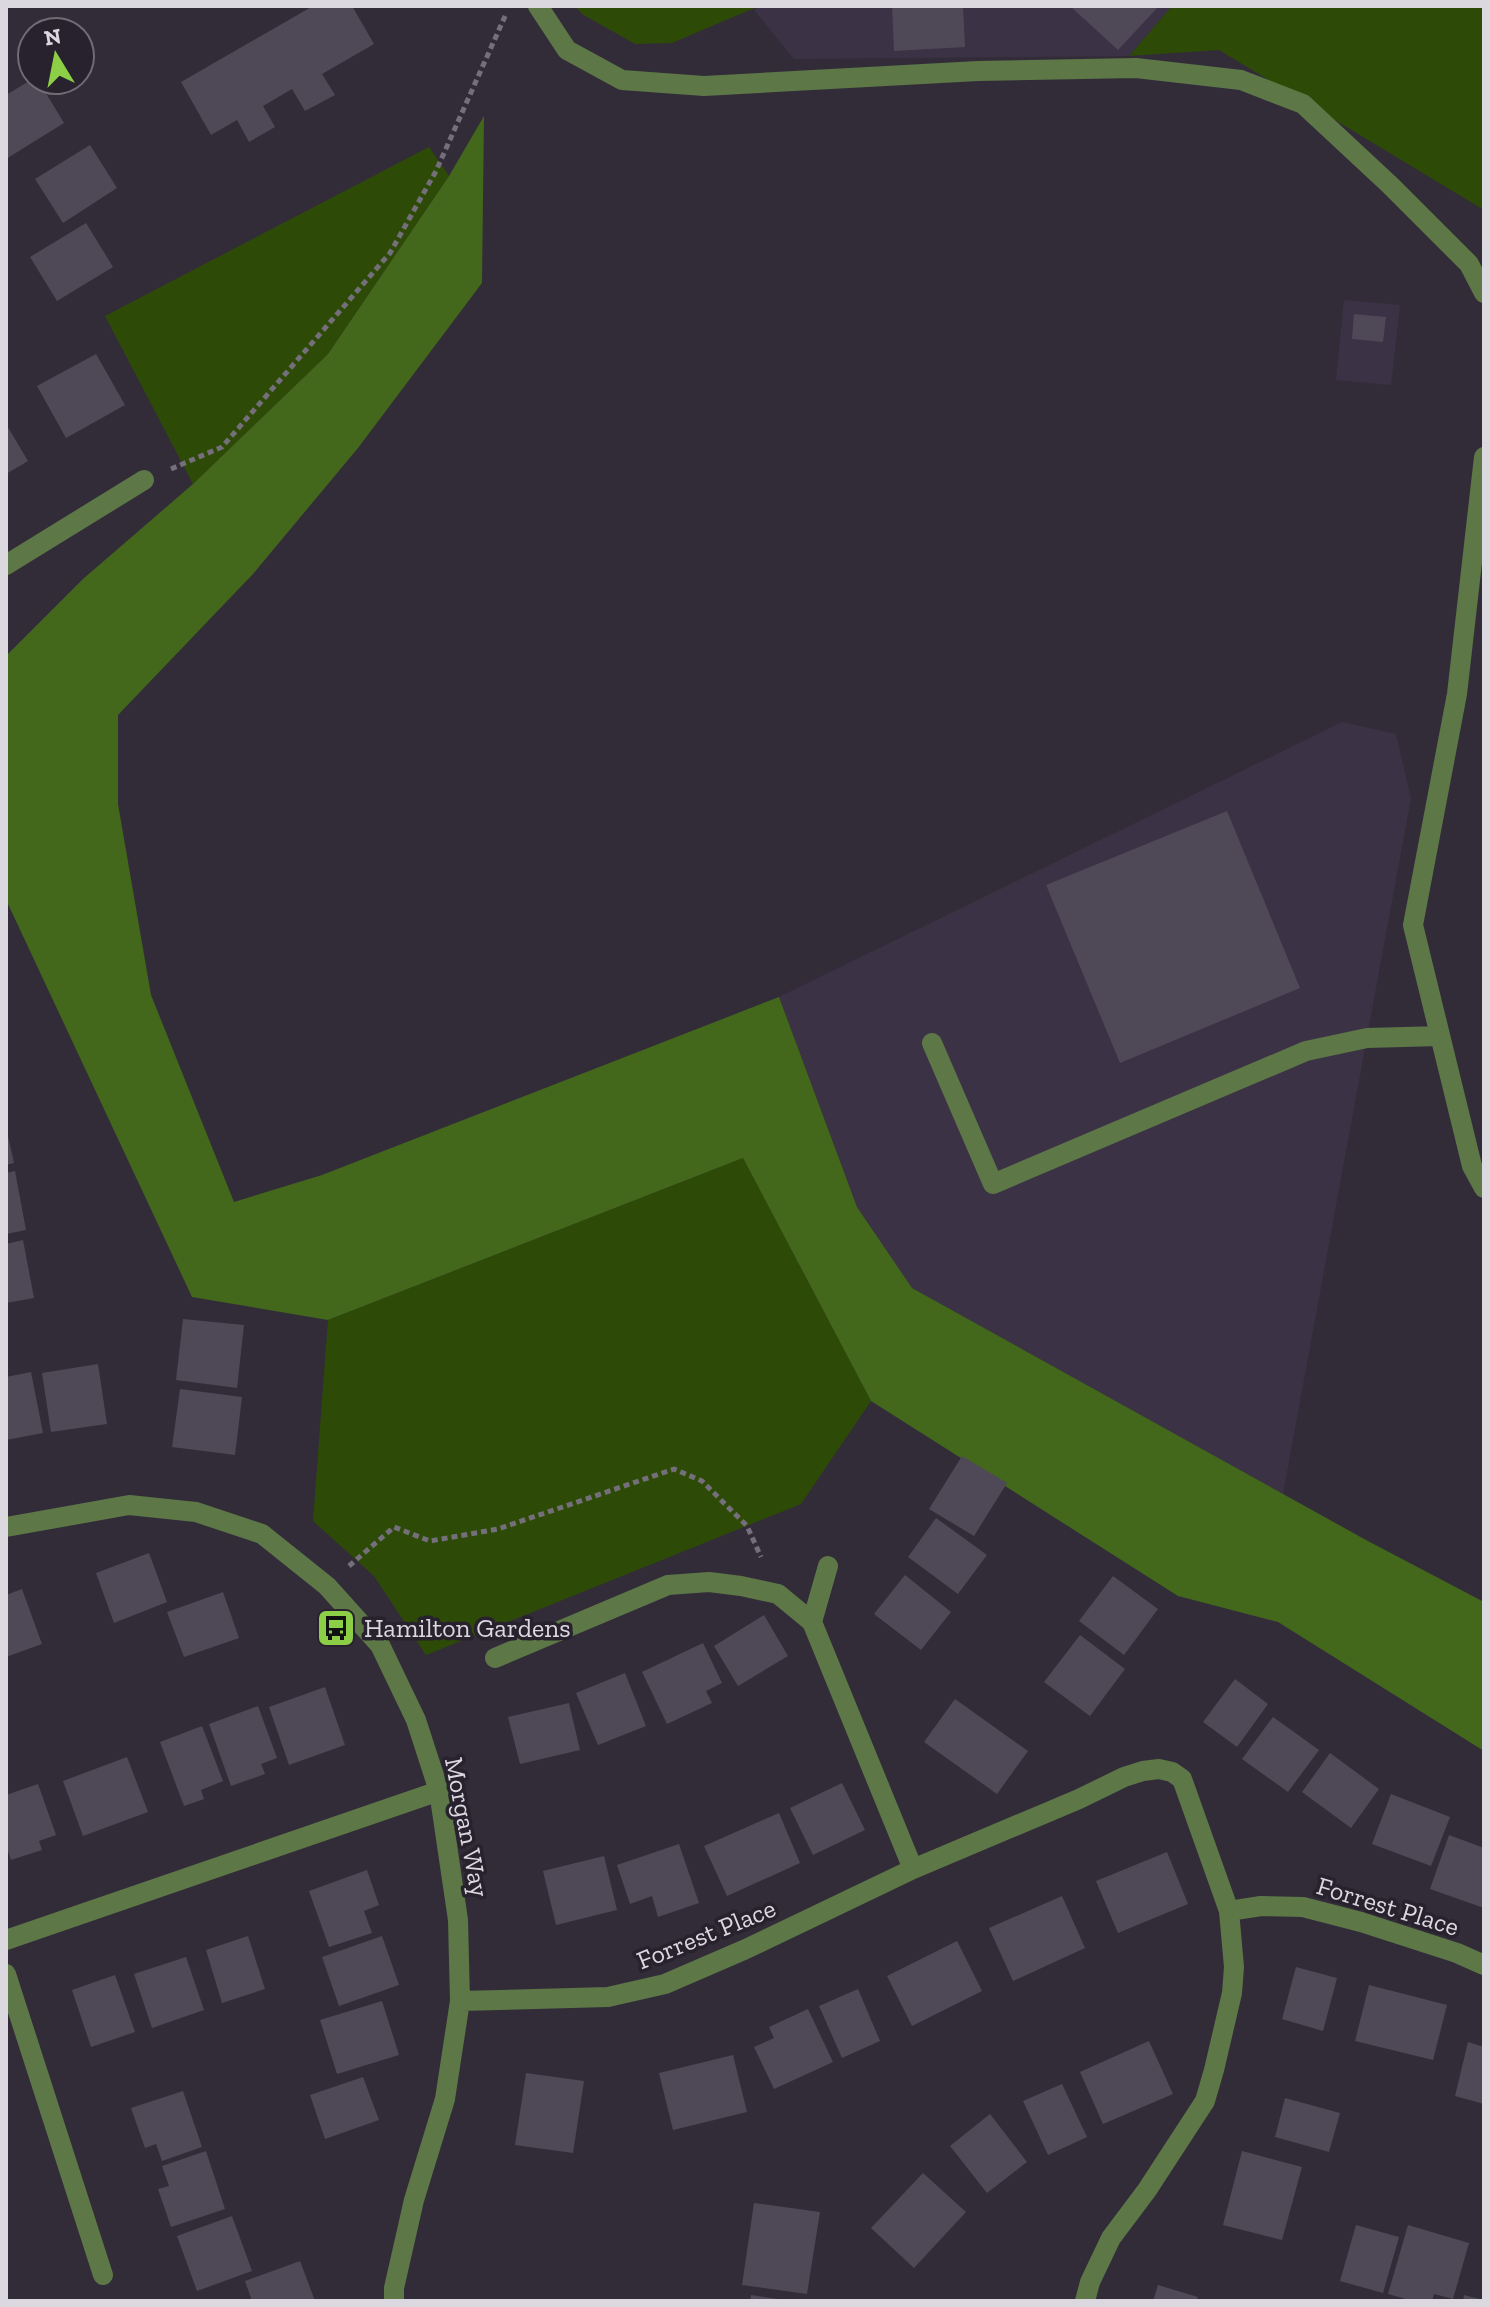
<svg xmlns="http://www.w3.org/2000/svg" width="1490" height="2307" viewBox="0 0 1490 2307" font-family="'Zilla Slab',serif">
  <rect width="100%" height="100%" fill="#322c39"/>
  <path fill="#3b3245" d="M759,6H1172L1129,56L794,59L754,10Z
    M1344,300L1400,305L1391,385L1336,380Z
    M1342,722L1396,734L1411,798L1283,1494L912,1288L857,1207L779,997Z"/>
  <path fill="#2d4b07" d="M575,6H759L672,43L635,44L582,14Z
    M1172,6H1484V210L1219,50L1129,56Z
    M429,147L449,176L328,354L193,484L105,316Z
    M743,1158L871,1401L801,1504L426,1655L374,1576L313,1521L328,1320Z"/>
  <path fill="#43671b" d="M484,116L482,283L358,448L253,574L118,715V804L151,995L234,1202L322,1175L779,997L857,1207L912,1288L1366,1540L1484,1602V1751L1278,1622L1178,1596L871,1401L743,1158L328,1320L192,1297L8,904L6,656L83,579L193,484L328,354L449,176Z"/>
  <path fill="#4f4957" d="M313,6H352L374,44L322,74L335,95L305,111L292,89L263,106L275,127L249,142L237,120L211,135L181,82Z
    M892,6H963L965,47L894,51Z
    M1070,6H1159L1118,50Z
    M31,80H38L64,123L6,159V95Z
    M90,145L117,188L63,223L35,179Z
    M86,223L113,267L57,301L30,257Z
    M1354,314L1386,317L1383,342L1352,339Z
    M96,354L125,405L66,438L37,386Z
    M6,424L28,461L6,474Z
    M1227,811L1300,988L1120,1063L1046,885Z
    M6,1127L14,1163L6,1165Z
    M15,1171L26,1230L6,1234V1173Z
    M23,1240L34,1298L6,1303V1244Z
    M183,1319L244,1325L237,1388L176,1380Z
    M98,1364L107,1424L51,1432L42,1373Z
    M31,1372L43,1433L6,1440V1377Z
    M180,1389L242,1397L235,1455L172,1447Z
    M962,1456L1007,1483L974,1536L929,1509Z
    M936,1518L987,1555L958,1594L908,1557Z
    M149,1553L167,1602L114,1623L96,1573Z
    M905,1575L951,1612L921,1650L874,1614Z
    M1113,1576L1158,1609L1124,1655L1079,1621Z
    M22,1589L42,1644L6,1657V1595Z
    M223,1592L239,1638L184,1657L167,1612Z
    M764,1615L788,1656L738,1686L714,1646Z
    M1080,1635L1125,1669L1090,1716L1044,1682Z
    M703,1643L722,1683L706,1691L712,1703L667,1724L642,1672Z
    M625,1673L646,1726L598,1745L576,1693Z
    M1235,1679L1268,1704L1237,1747L1203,1722Z
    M325,1687L345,1745L289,1765L269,1707Z
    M955,1699L1028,1751L997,1794L924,1742Z
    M569,1703L580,1750L520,1764L508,1717Z
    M258,1706L277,1758L261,1764L265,1774L231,1786L209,1724Z
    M1273,1717L1319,1750L1288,1792L1242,1759Z
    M202,1726L223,1781L201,1790L204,1799L184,1806L160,1742Z
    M1330,1753L1379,1789L1351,1828L1302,1792Z
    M127,1757L148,1812L83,1836L63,1781Z
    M842,1783L865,1830L813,1855L790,1808Z
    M38,1784L56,1835L39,1841L42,1850L11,1860L6,1845V1795Z
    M1391,1794L1450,1817L1431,1866L1372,1844Z
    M779,1813L800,1863L727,1896L704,1846Z
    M1449,1835L1484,1848V1908L1430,1889Z
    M679,1844L699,1903L658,1917L652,1896L630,1904L617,1865Z
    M1167,1852L1188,1904L1118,1933L1096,1881Z
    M604,1856L617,1910L556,1925L543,1871Z
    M367,1870L379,1905L364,1911L372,1933L329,1947L309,1891Z
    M1062,1896L1085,1948L1013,1981L989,1928Z
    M248,1936L265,1989L222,2003L206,1950Z
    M382,1936L399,1985L339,2006L322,1957Z
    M957,1941L982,1991L912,2026L887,1976Z
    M186,1957L204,2010L152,2028L134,1974Z
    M1296,1967L1337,1978L1323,2031L1282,2019Z
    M115,1975L135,2032L91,2047L72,1990Z
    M1369,1985L1447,2005L1433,2060L1355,2041Z
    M858,1989L880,2041L842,2058L819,2006Z
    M382,2001L399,2055L337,2074L320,2020Z
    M808,2009L833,2062L774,2089L754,2047L774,2038L769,2027Z
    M1149,2041L1173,2094L1103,2124L1080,2072Z
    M1468,2042L1484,2047V2104L1455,2096Z
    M733,2055L747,2112L673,2130L659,2073Z
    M526,2073L584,2081L573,2153L515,2145Z
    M363,2077L379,2120L325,2139L310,2095Z
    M1062,2084L1087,2137L1048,2155L1023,2101Z
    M183,2091L202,2147L162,2161L156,2144L145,2148L131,2108Z
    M1285,2098L1340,2113L1329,2152L1275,2137Z
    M990,2114L1027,2162L987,2193L950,2146Z
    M206,2151L225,2209L171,2227L158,2189L169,2186L162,2166Z
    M1242,2151L1302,2167L1282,2240L1223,2225Z
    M923,2173L966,2212L914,2268L871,2228Z
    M754,2203L820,2212L807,2294L742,2285Z
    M232,2216L252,2271L197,2291L177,2236Z
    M1356,2225L1399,2237L1383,2293L1340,2281Z
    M1408,2225L1469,2243L1453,2299L1434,2294L1432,2301H1413L1388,2294Z
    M300,2261L315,2301H252L245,2281Z
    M1158,2285L1198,2297L1196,2301H1153Z
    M751,2295L778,2299V2301H750Z
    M1464,2295L1483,2300V2301H1463Z"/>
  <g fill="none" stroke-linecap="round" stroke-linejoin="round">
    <path stroke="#746f7a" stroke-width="5" stroke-dasharray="6 4" stroke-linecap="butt" d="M171,469L222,447L390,253L436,171L506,14
      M349,1566L394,1527L430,1541L498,1529L674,1469L702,1481L747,1526L761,1557"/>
    <path stroke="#5d7747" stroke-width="20" d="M538,6L567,50L622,80L704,86L978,71L1136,68L1241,80L1303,104L1390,185L1469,264L1484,293
      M1484,457L1457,694L1413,925L1472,1166L1484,1188
      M6,565L144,480
      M932,1043L993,1184L1306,1051L1367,1038L1440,1036
      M6,1527L129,1505L196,1512L262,1534L327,1586L380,1645L416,1720L439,1791L458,1920L460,2001L445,2099L414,2200L394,2288V2301
      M828,1566L812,1622L913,1869
      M495,1658L668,1585L709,1582L741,1586L778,1594L812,1622
      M1229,1911L1261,1906L1303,1907L1361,1922L1457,1953L1484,1965
      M6,1940L439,1791
      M6,1974L103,2275
      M460,2001L608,1997L665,1984L746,1949L913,1869L1079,1799L1124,1777L1143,1771L1159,1769L1172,1772L1182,1779L1229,1911L1234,1967L1232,1993L1214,2070L1205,2101L1147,2190L1111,2238L1090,2282L1085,2301"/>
  </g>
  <defs>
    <symbol id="bus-square" viewBox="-11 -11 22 22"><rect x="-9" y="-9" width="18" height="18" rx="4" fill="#8cce46" stroke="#28222e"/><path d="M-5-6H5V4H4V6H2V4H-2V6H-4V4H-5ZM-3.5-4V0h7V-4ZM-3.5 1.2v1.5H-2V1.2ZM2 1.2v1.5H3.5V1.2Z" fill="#111"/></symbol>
  </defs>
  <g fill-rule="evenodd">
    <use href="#bus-square" x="314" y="1606" width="44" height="44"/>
  </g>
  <g text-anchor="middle" stroke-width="7" stroke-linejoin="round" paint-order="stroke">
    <g font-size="26" fill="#dbd8e0" stroke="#28222e" text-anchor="start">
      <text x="364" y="1637">Hamilton Gardens</text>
    </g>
    <g font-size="26" fill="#dbd8e0" stroke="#28222e">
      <text transform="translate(467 1827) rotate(79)" y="9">Morgan Way</text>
      <text transform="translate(1388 1906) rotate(17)" y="9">Forrest Place</text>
      <text transform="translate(706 1934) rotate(-22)" y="9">Forrest Place</text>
    </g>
  </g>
  <rect width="1490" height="2307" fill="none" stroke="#dbd8e0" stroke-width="16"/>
  <g transform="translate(56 56) rotate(350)"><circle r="38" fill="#28222e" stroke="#706b75" stroke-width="2"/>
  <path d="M0-6L14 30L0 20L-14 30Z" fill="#8cce46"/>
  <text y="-12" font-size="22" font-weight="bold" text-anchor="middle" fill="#dbd8e0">N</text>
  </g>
</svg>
